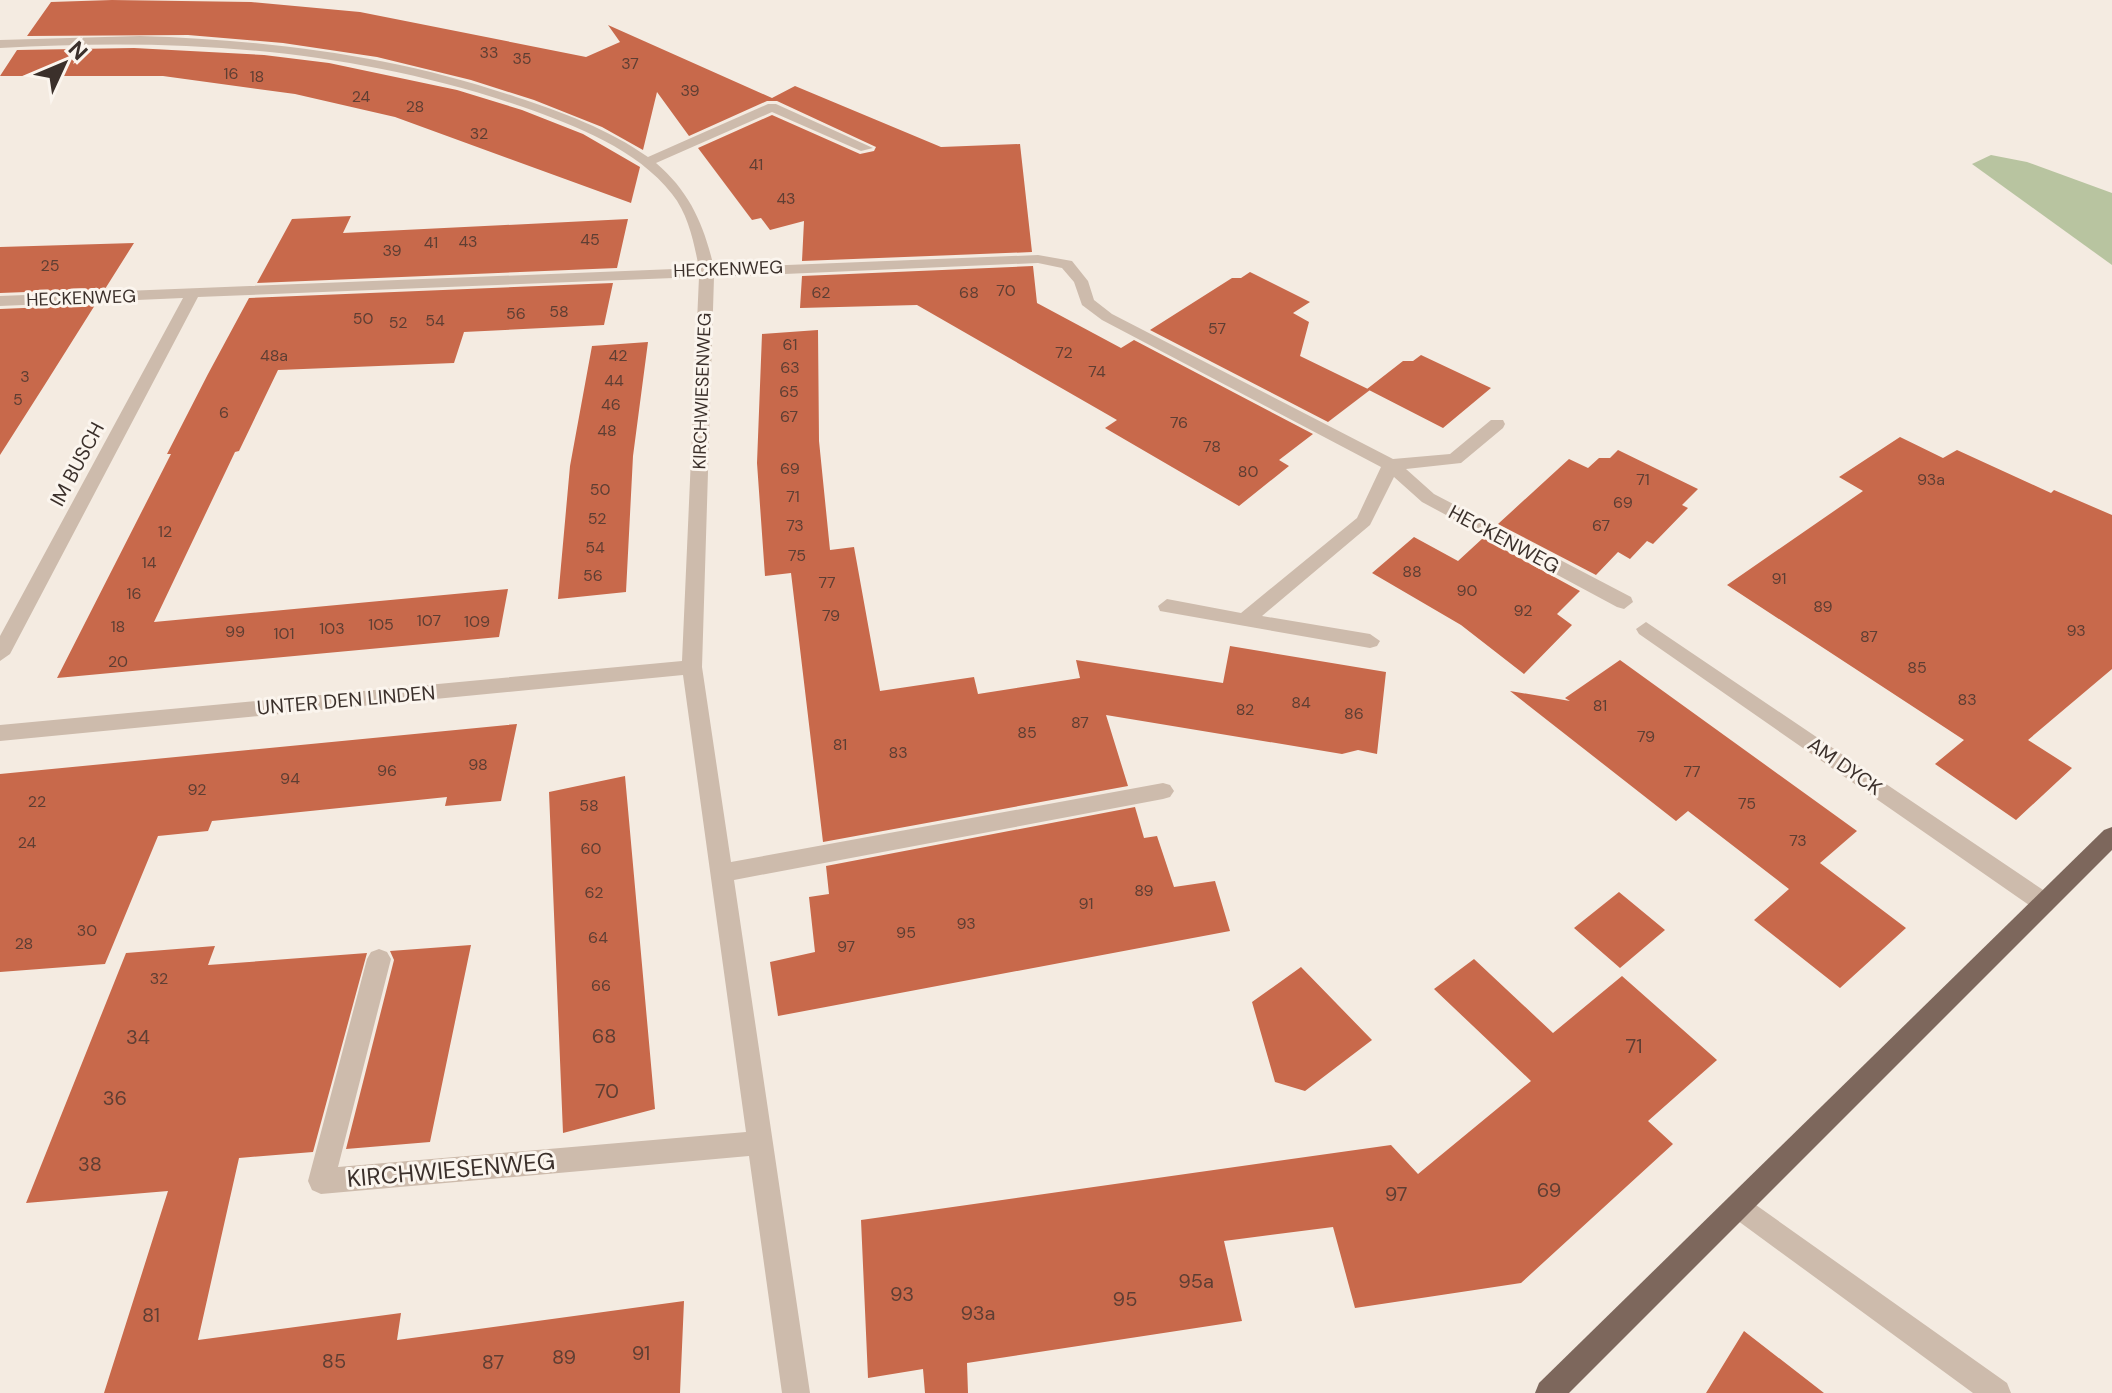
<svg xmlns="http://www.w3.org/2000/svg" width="2112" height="1393" viewBox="0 0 2112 1393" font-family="'DM Sans',sans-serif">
  <rect width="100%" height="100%" fill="#f4ebe1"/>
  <path fill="#b8c4a0" d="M1991,155L2027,162L2112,193V265L1972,164Z"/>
  <path fill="#c8694b" d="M112,0L251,2L360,12L586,57L620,42L608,25L772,98L795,86L941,147L1020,144L1032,252L802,261L804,221L770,230L761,218L752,220L698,148L772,115L860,154L874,151L876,147L777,101H767L689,136L657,92L643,150L602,127L534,100L471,80L377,57L283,43L188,35L27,36L51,2Z
    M134,48L264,55L329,63L457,90L522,110L583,134L640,167L631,203L395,117L295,94L163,76H0L17,50Z
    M351,216L343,233L628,219L617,268L257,283L292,219Z
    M134,243L105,289L0,293V247Z
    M1033,266L1037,303L1121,348L1134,340L1313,434L1279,460L1289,466L1239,506L1105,428L1117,420L917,305L800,308L802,276Z
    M1250,272L1310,302L1293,313L1309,322L1300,356L1370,390L1328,422L1150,330L1232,278H1241Z
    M613,283L604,325L464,332L454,363L278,370L239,451L235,452L154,622L508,589L499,637L57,678L171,454H167L208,374L249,298Z
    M95,305L44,386L0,455V309Z
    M818,330L819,441L830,550L854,547L880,691L974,677L978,694L1080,678L1076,660L1223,683L1230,646L1386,672L1377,754L1358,750L1342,754L1106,715L1128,786L823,842L791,573L765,576L757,463L762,334Z
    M648,342L633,456L626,592L558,599L570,466L592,346Z
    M1421,355L1491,388L1443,428L1367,389L1403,361H1413Z
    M1900,437L1943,458L1957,450L2051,493L2054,490L2112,515V669L2028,740L2072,768L2016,820L1935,764L1964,740L1727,585L1863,491L1839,477Z
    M1618,450L1698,489L1682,505L1688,508L1653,544L1647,541L1630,559L1618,552L1596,575L1498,524L1569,459L1588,468L1599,458H1610Z
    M1414,537L1458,561L1483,538L1580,591L1557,614L1572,625L1524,674L1461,625L1372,573Z
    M1620,660L1857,831L1820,863L1906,928L1840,988L1754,920L1789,889L1688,811L1676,821L1510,691L1570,701L1565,698Z
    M517,724L501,801L445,806L447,797L212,821L208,831L158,836L105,964L0,972V774Z
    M625,776L655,1109L563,1133L549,792Z
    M1135,807L1144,838L1157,836L1174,887L1215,881L1230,931L778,1016L770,962L815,952L809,897L829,894L826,866Z
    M1619,892L1665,930L1620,968L1574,928Z
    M471,945L430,1142L346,1149L394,960L390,951Z
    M215,946L208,965L367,953L313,1152L239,1158L198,1340L401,1313L397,1340L684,1301L680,1393H104L168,1191L26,1203L126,953Z
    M1474,959L1553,1033L1622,976L1717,1060L1648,1121L1673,1144L1521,1283L1355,1308L1333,1227L1224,1241L1242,1321L967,1363L968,1393H925L923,1369L868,1378L861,1220L1391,1145L1418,1174L1531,1081L1434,989Z
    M1301,967L1372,1040L1305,1091L1275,1082L1252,1002Z
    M1744,1331L1824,1393H1706Z"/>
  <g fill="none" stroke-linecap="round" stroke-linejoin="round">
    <path fill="#cdbbac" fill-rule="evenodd" d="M140,36C268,40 393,55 516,97C562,112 608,129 648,157L768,104H776L873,148L861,151L772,112L656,163C690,192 704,225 714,268L1038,255L1072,261L1088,281L1094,300L1112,314L1393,459L1450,454L1491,420H1503L1505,424L1503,428L1461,463L1406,469L1434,494L1631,597L1633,602L1624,609L1617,607L1422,502L1394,477L1370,525L1262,616L1370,634L1380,641L1377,646L1370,648L1160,611L1158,606L1167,599L1241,613L1357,518L1381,467L1102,320L1082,305L1074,282L1062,268L1038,263L714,277L702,667L731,862L1163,783L1170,785L1174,791L1170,797L1163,799L734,880L810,1393H782L749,1156L321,1194L312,1190L308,1181L367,959L371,952L379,949L387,952L391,959L338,1167L746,1132L683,675L0,741V725L682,661L699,277L198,297L10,654L0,661V636L183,298L0,306V296L699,268C694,244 689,215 672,194C637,149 576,126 523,107C349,48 182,38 0,48V40Z
      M1646,622L2052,896L2055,903L2052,910L2044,913L2036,910L1639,634L1636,629Z
      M1739,1193L2007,1383L2011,1393H1973L1730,1215L1726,1206L1730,1197Z"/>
    <path fill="#7d675c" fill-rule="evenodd" d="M2112,827V850L1569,1393H1535L1539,1383L2104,830Z"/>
  </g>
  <g text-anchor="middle" stroke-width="6" stroke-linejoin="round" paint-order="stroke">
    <g font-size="16" fill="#5e3e33">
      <text x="489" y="58">33</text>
      <text x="522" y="64">35</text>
      <text x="630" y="69">37</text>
      <text x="231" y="79">16</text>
      <text x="257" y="82">18</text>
      <text x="690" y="96">39</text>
      <text x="361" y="102">24</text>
      <text x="415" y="112">28</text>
      <text x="479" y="139">32</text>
      <text x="756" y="170">41</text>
      <text x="786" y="204">43</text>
      <text x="590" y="245">45</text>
      <text x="468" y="247">43</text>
      <text x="431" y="248">41</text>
      <text x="392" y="256">39</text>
      <text x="50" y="271">25</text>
      <text x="1006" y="296">70</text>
      <text x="821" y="298">62</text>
      <text x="969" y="298">68</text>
      <text x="559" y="317">58</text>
      <text x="516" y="319">56</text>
      <text x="363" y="324">50</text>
      <text x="435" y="326">54</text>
      <text x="398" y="328">52</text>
      <text x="1217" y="334">57</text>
      <text x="790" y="350">61</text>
      <text x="1064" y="358">72</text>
      <text x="274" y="361">48a</text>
      <text x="618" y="361">42</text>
      <text x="790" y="373">63</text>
      <text x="1097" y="377">74</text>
      <text x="25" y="382">3</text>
      <text x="614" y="386">44</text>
      <text x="789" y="397">65</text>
      <text x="18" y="405">5</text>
      <text x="611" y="410">46</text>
      <text x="224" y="418">6</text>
      <text x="789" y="422">67</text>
      <text x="1179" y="428">76</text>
      <text x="607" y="436">48</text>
      <text x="1212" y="452">78</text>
      <text x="790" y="474">69</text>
      <text x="1248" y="477">80</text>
      <text x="1643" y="485">71</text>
      <text x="1931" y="485">93a</text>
      <text x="600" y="495">50</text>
      <text x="793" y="502">71</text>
      <text x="1623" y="508">69</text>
      <text x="597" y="524">52</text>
      <text x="795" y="531">73</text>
      <text x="1601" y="531">67</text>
      <text x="165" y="537">12</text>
      <text x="595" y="553">54</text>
      <text x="797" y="561">75</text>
      <text x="149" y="568">14</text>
      <text x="1412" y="577">88</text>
      <text x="593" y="581">56</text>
      <text x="1779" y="584">91</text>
      <text x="827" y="588">77</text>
      <text x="1467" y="596">90</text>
      <text x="134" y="599">16</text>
      <text x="1823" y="612">89</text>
      <text x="1523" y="616">92</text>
      <text x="831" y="621">79</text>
      <text x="429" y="626">107</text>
      <text x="477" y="627">109</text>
      <text x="381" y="630">105</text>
      <text x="118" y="632">18</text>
      <text x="332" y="634">103</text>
      <text x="2076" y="636">93</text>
      <text x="235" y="637">99</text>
      <text x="284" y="639">101</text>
      <text x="1869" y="642">87</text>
      <text x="118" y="667">20</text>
      <text x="1917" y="673">85</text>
      <text x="1967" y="705">83</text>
      <text x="1301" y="708">84</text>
      <text x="1600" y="711">81</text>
      <text x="1245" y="715">82</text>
      <text x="1354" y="719">86</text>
      <text x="1080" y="728">87</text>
      <text x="1027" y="738">85</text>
      <text x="1646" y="742">79</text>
      <text x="840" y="750">81</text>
      <text x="898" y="758">83</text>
      <text x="478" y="770">98</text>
      <text x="387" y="776">96</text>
      <text x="1692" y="777">77</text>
      <text x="290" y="784">94</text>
      <text x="197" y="795">92</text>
      <text x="37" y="807">22</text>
      <text x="1747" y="809">75</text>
      <text x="589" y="811">58</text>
      <text x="1798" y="846">73</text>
      <text x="27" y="848">24</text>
      <text x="591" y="854">60</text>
      <text x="1144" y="896">89</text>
      <text x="594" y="898">62</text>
      <text x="1086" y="909">91</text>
      <text x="966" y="929">93</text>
      <text x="87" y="936">30</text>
      <text x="906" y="938">95</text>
      <text x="598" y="943">64</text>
      <text x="24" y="949">28</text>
      <text x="846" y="952">97</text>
      <text x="159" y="984">32</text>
      <text x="601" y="991">66</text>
    </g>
    <g font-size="18" fill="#3b302b" stroke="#fbf5ee">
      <text transform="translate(728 269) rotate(-2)" y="6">HECKENWEG</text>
      <text transform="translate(81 298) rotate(-2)" y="6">HECKENWEG</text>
      <text transform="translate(702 391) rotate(-88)" y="6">KIRCHWIESENWEG</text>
    </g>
    <g font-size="20" fill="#3b302b" stroke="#fbf5ee">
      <text transform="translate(77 464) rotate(-62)" y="7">IM BUSCH</text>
      <text transform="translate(1504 539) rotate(28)" y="7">HECKENWEG</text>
      <text transform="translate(346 700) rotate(-5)" y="7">UNTER DEN LINDEN</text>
      <text transform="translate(1845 766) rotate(35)" y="7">AM DYCK</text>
    </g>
    <g font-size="20" fill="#5e3e33">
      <text x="604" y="1043">68</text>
      <text x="138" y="1044">34</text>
      <text x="1634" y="1053">71</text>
      <text x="607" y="1098">70</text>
      <text x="115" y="1105">36</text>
      <text x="90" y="1171">38</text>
      <text x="1549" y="1197">69</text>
      <text x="1396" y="1201">97</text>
      <text x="1196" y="1288">95a</text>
      <text x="902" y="1301">93</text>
      <text x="1125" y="1306">95</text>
      <text x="978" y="1320">93a</text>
      <text x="151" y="1322">81</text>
      <text x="641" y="1360">91</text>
      <text x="564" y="1364">89</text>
      <text x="334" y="1368">85</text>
      <text x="493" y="1369">87</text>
    </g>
    <g font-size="24" fill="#3b302b" stroke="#fbf5ee">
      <text transform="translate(451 1170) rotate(-5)" y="8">KIRCHWIESENWEG</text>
    </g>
  </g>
  <g transform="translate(64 64) rotate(46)" stroke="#fbf5ee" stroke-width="6" paint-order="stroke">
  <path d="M0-6L14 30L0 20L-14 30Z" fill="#3b302b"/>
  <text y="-12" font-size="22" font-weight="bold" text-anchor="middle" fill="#3b302b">N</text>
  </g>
</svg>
